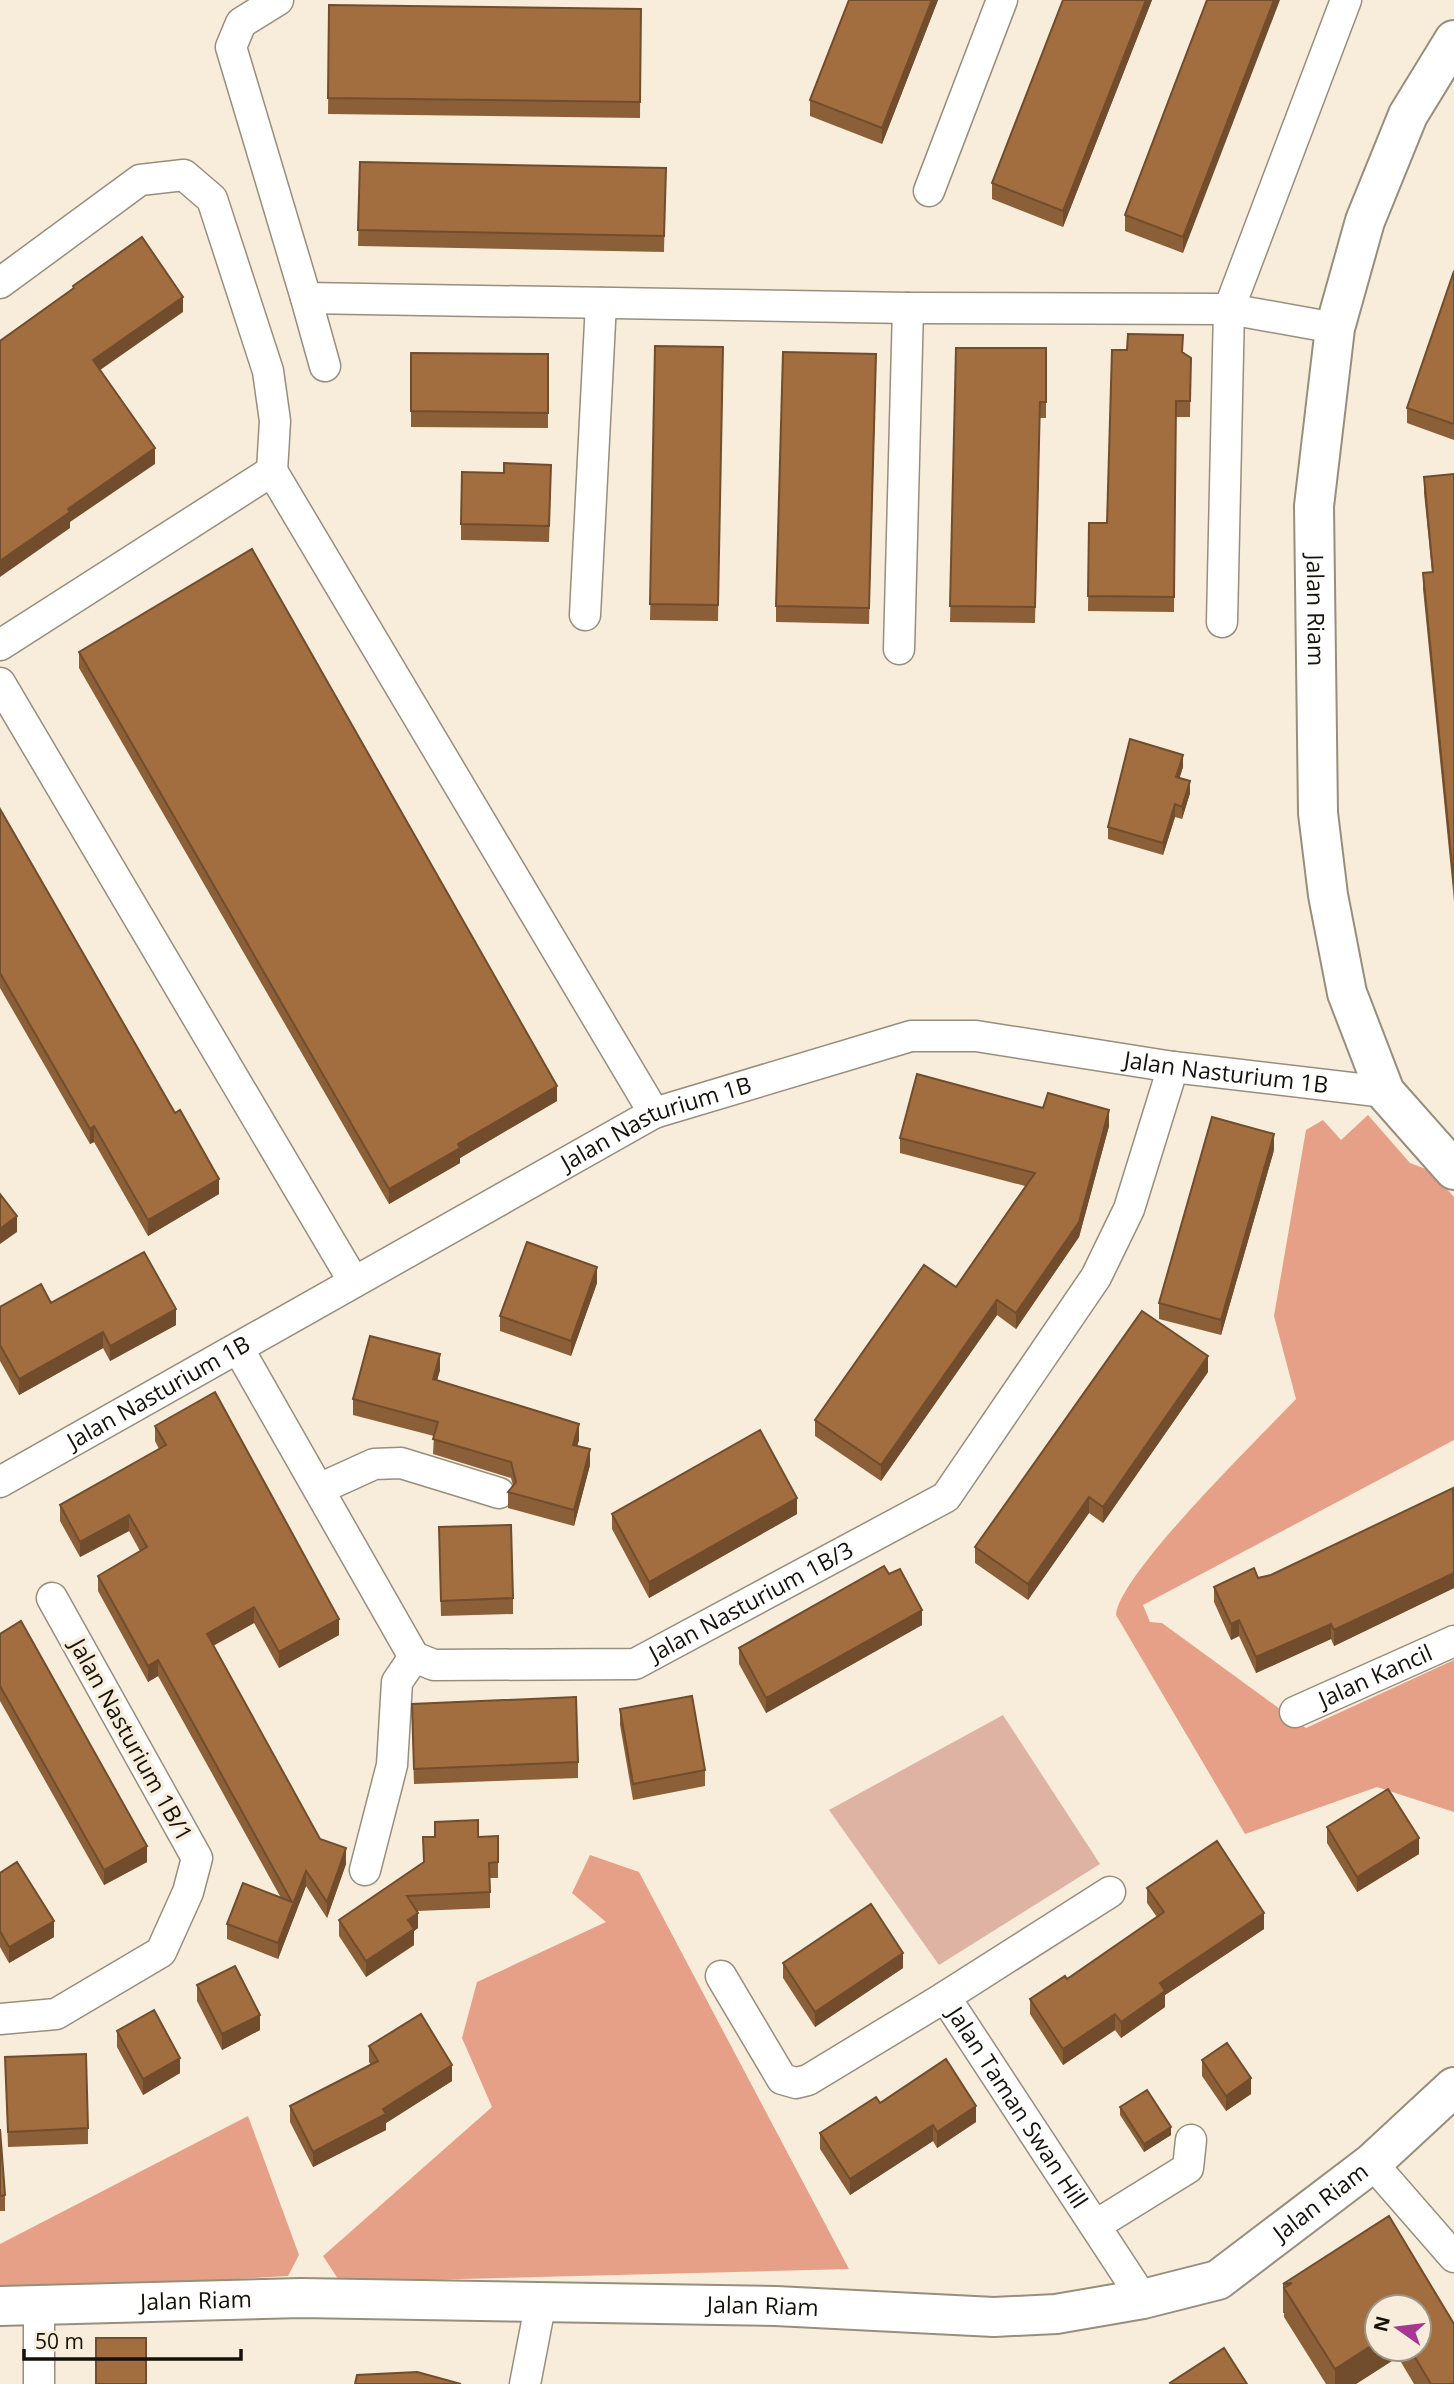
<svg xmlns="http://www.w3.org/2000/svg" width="1454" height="2384" viewBox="0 0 1454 2384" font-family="'Open Sans',sans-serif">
  <rect width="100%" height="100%" fill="#f8edda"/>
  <path fill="#deb3a4" d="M1003,1715L1100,1864L939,1965L829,1810Z"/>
  <path fill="#e6a088" d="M1368,1115L1410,1163L1431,1171L1454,1197V1440L1143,1605L1150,1622L1162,1623L1306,1728L1454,1660V1812L1377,1787L1245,1834L1116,1615C1118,1575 1261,1436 1296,1399L1274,1316L1306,1130L1323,1120L1341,1140Z
    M590,1855L639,1872L849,2269L340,2282L323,2256L492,2107L462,2038L477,1982L606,1922L572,1893Z
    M248,2116L299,2255L288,2276L36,2291L0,2286V2244Z"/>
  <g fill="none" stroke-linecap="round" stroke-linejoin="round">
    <defs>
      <g id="minor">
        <path d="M278,0L241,23L231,47L306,298L908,308L1229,309L1335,328"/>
        <path d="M929,191L1002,0"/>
        <path d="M0,283L140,180L184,175L212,199L268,371L275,421L272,471"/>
        <path d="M306,298L325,366"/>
        <path d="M585,615L601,303"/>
        <path d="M1222,622L1229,309L1346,0"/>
        <path d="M0,645L272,471L654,1113"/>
        <path d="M899,649L908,308"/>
        <path d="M0,683L354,1282"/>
        <path id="s1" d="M238,1348L414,1657L434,1665L635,1664L946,1497L1096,1277L1129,1209L1173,1067"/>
        <path id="s2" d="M0,1482L654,1113L911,1036H976L1173,1067L1385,1092"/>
        <path d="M319,1489L374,1464L401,1463L499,1493"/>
        <path id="s3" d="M1295,1712L1454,1641"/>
        <path d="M365,1870L392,1765L397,1682L414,1657"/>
        <path id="s4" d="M721,1976L782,2079L796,2083L808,2080L945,1997L1143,2299"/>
        <path d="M945,1997L1110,1892"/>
        <path d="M0,2019L56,2014L161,1952L188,1892L197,1858L52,1598"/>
        <path d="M1372,2163L1454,2257"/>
        <path d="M1096,2225L1188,2168L1191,2140"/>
        <path d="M39,2304V2384"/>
        <path d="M525,2384L541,2301"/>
      </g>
      <g id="major">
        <path id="s5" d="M1454,40L1408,115L1365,221L1335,328L1314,506L1318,813L1328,895L1347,993L1385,1092L1454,1170"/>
        <path id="s6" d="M0,2306L301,2298L776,2306L994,2317L1056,2314L1143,2299L1218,2280L1372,2163L1454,2087"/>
      </g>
    </defs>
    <use href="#minor" stroke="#988e7d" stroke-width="33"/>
    <use href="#major" stroke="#988e7d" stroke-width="42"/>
    <use href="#minor" stroke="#fff" stroke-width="30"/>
    <use href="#major" stroke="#fff" stroke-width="38"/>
  </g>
  <path fill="#8b5f37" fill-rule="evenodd" d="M849,0H938L882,144L810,116V100Z
    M1063,0H1152L1063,227L992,199V183Z
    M1207,0L1183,253L1125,231V215Z
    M329,5L641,9L640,118L328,114Z
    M360,162L666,168L664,252L358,246Z
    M1454,271V440L1407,423V408Z
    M655,346L723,347L718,621L650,620Z
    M956,348H1046V418H1040L1035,623L950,622Z
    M411,353L548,354V428L411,427Z
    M1183,353L1191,358L1190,417H1176L1174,612L1088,611L1089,523H1107Z
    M876,370L869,624L776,622V606Z
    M504,473L551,480L549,542L461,540V524Z
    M1454,474V901L1423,589V573L1432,572L1424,493V477Z
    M79,652L557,1101L460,1158V1163L389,1204L79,668Z
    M1183,767L1179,778L1190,793L1182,819L1175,817L1163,855L1108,839V827Z
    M0,809L219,1194L148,1236L94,1142L90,1144L0,988Z
    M1109,1126L1079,1237L1016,1329L997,1315L881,1481L815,1436V1420L956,1287L1025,1186L900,1153V1138Z
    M1274,1150L1221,1335L1159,1319V1303Z
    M597,1283L571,1356L500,1331V1316Z
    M51,1303L176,1325L110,1361L103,1348L19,1395L0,1361V1307Z
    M440,1370L437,1380L579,1440L577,1446L590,1465L574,1526L508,1508V1492L513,1485L511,1478L433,1454L434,1436L353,1415V1399Z
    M1208,1372L1103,1523L1089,1513L1028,1600L975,1563V1547Z
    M155,1426L339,1635L279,1668L254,1623L213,1646L320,1839L346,1864L327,1918L306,1886L278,1959L227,1939V1924L281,1898L158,1676L148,1682L98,1591V1576L140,1551L129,1531L80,1557L60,1521V1505L159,1449L155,1441Z
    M1454,1490V1588L1334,1646L1331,1639L1256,1673L1239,1636L1231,1640L1214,1602V1587L1271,1575Z
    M612,1514H797L649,1598L612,1529Z
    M439,1543L513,1598V1614L441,1616Z
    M889,1574L922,1625L766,1713L739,1664V1648Z
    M0,1634L147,1862L104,1885L0,1701Z
    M620,1709L705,1770V1786L633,1800L620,1725Z
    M412,1719L578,1762V1778L414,1784Z
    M1327,1827L1419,1854L1357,1892L1327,1843Z
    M498,1836V1878H490V1908L417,1911L418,1928L414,1931V1945L366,1977L339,1936V1920L478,1837Z
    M0,1873L54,1937L9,1963L0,1947Z
    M1147,1888L1264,1929L1165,1995V2007L1121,2038L1115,2030L1063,2065L1030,2014V1999L1067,1979L1157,1917L1147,1903Z
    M783,1963L903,1968L815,2027L783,1978Z
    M197,1985L260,2030L222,2050L197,2001Z
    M117,2031L180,2073L143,2095L117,2047Z
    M369,2046L452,2081L386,2123V2130L313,2167L290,2122V2106L371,2065L369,2062Z
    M5,2057L88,2128V2144L8,2147Z
    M1202,2060L1251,2094L1226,2111L1202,2076Z
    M880,2103L976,2122L937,2148L933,2141L850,2195L820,2149V2133Z
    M1120,2107L1171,2135L1144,2152L1120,2115Z
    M0,2129L5,2195V2211H0Z
    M1389,2216L1454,2384H1414L1398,2357L1356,2384H1326L1284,2317V2313H1283V2284ZM1419,2307V2349H1377Z"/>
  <path fill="#714d2d" d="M932,0H938L882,144V128Z
    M1146,0H1152L1063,227V211Z
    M1274,0H1280L1183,253V237Z
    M183,297V312L93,375V360Z
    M155,448V464L70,522V528L0,577V561L68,509Z
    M1183,755V767L1176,790V777Z
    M1190,781V793L1182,819V807Z
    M1175,804V817L1163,855V843Z
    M557,1086V1101L460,1158V1163L389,1204V1189L458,1144Z
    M1109,1110V1126L1079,1237L1016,1329V1313Z
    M94,1126V1142L90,1144V1129Z
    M1274,1134V1150L1221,1335V1320Z
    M219,1179V1194L148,1236V1220Z
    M17,1216V1232L0,1244V1229Z
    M597,1267V1283L571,1356V1341Z
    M997,1300V1315L881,1481V1465Z
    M176,1309V1325L110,1361V1346Z
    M103,1332V1348L19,1395V1379Z
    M440,1354V1370L433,1395V1379Z
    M1208,1356V1372L1103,1523V1507Z
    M579,1424V1440L573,1460V1445Z
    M590,1449V1465L574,1526V1510Z
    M1089,1497V1513L1028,1600V1584Z
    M797,1498V1514L649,1598V1582Z
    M129,1515V1531L80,1557V1542Z
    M1454,1573V1588L1334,1646V1630Z
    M254,1607V1623L207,1649V1634Z
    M922,1610V1625L766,1713V1698Z
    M339,1619V1635L279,1668V1652Z
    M1239,1620V1636L1231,1640V1624Z
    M1331,1624V1639L1256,1673V1657Z
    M158,1660V1676L148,1682V1666Z
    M1419,1838V1854L1357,1892V1877Z
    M147,1846V1862L104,1885V1870Z
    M346,1848V1864L327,1918V1902Z
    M306,1871V1886L278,1959V1943Z
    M418,1913V1928L414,1931V1945L366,1977V1961L408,1920Z
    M1264,1913V1929L1165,1995V2007L1121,2038V2022L1160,1983Z
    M54,1921V1937L9,1963V1947Z
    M903,1953V1968L815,2027V2012Z
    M1115,2014V2030L1063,2065V2049Z
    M260,2015V2030L222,2050V2034Z
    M180,2058V2073L143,2095V2079Z
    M452,2065V2081L386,2123V2130L313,2167V2152Z
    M1251,2078V2094L1226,2111V2096Z
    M976,2106V2122L937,2148V2132Z
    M933,2125V2141L850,2195V2179Z
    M1171,2127V2135L1144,2152V2144Z
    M1377,2342V2349H1398V2357L1356,2384H1335V2369Z"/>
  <path fill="#a26e40" stroke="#714d2d" stroke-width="2" d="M849,0H932L882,128L810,100Z
    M1063,0H1146L1063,211L992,183Z
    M1207,0H1274L1183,237L1125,215Z
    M329,5L641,9L640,102L328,98Z
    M360,162L666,168L664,236L358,230Z
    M142,237L183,297L93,360L155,448L68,509L70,512L0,561V341L74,288L73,286Z
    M1454,271V424L1407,408Z
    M1128,334L1183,335L1182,352L1191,358L1190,401H1176L1174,597L1088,596L1089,523H1107L1112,350H1127Z
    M655,346L723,347L718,605L650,604Z
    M956,348H1046V402H1040L1035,607L950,606Z
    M783,352L876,354L869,608L776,606Z
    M411,353L548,354V413L411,411Z
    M504,463L551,465L549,526L461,524L462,472L504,473Z
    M1454,474V885L1423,573L1433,572L1424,477Z
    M252,549L557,1086L458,1144L460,1148L389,1189L79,652Z
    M1130,739L1183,755L1176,777L1190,781L1182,807L1175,804L1163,843L1108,827Z
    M0,809L175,1113L180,1110L219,1179L148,1220L94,1126L90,1129L0,973Z
    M917,1074L1043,1108L1048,1093L1109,1110L1079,1222L1016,1313L997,1300L881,1465L815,1420L924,1265L956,1287L1035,1173L900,1138Z
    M1212,1117L1274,1134L1221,1320L1159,1303Z
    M0,1194L17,1216L0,1229Z
    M527,1242L597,1267L571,1341L500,1316Z
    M144,1252L176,1309L110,1346L103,1332L19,1379L0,1345V1307L41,1284L51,1303Z
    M1142,1311L1208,1356L1103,1507L1089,1497L1028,1584L975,1547Z
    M370,1336L440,1354L433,1379L579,1424L573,1445L590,1449L574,1510L508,1492L516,1482L511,1462L433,1439L438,1422L353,1399Z
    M215,1392L339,1619L279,1652L254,1607L207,1634L320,1839L346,1848L327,1902L306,1871L278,1943L227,1924L243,1883L292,1902L158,1660L148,1666L98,1576L147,1547L129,1515L80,1542L60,1505L166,1445L155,1426Z
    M760,1430L797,1498L649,1582L612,1514Z
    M1453,1488L1454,1573L1334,1630L1331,1624L1256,1657L1239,1620L1231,1624L1214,1587L1254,1568L1258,1578L1271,1575Z
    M511,1525L513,1598L441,1601L439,1527Z
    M884,1566L889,1574L900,1569L922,1610L766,1698L739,1648Z
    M21,1621L147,1846L104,1870L0,1686V1634Z
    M692,1696L705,1770L633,1784L620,1709Z
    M576,1697L578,1762L414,1769L412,1704Z
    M1388,1789L1419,1838L1357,1877L1327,1827Z
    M478,1820V1837L498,1836V1862L489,1863L490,1892L407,1896L418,1913L408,1920L414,1929L366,1961L339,1920L424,1862L423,1837H435V1822Z
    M1217,1841L1264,1913L1160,1983L1165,1991L1121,2022L1115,2014L1063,2049L1030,1999L1065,1976L1067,1979L1164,1912L1147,1888Z
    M17,1862L54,1921L9,1947L0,1931V1873Z
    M871,1904L903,1953L815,2012L783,1963Z
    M235,1966L260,2015L222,2034L197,1985Z
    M154,2010L180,2058L143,2079L117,2031Z
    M421,2014L452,2065L383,2109L386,2114L313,2152L290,2106L378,2061L369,2046Z
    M1227,2043L1251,2078L1226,2096L1202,2060Z
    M86,2054L88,2128L8,2132L5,2057Z
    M946,2059L976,2106L937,2132L933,2125L850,2179L820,2133L876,2097L880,2103Z
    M1147,2090L1171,2127L1144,2144L1120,2107Z
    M0,2129L5,2195L0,2196Z
    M1389,2216L1454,2324V2384H1431L1410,2349H1419V2307H1377V2342L1335,2369L1284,2288L1292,2283L1283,2284Z
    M96,2338H146V2384H96Z
    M1224,2348L1247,2384H1171L1170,2383Z
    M417,2372L461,2384H355L357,2375Z"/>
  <g text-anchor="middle" stroke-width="7" stroke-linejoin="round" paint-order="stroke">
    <g font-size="23" fill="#15110b" stroke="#f8edda">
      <text dy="8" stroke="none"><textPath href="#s5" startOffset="597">Jalan Riam</textPath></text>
      <text dy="8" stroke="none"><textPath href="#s2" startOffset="1337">Jalan Nasturium 1B</textPath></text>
      <text dy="8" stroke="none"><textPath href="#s2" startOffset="749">Jalan Nasturium 1B</textPath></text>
      <text dy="8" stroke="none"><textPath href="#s2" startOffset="182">Jalan Nasturium 1B</textPath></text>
      <text dy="8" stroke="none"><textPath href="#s1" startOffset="710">Jalan Nasturium 1B/3</textPath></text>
      <text dy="8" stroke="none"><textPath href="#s3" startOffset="88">Jalan Kancil</textPath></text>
      <text transform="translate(131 1740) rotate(61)" y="8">Jalan Nasturium 1B/1</text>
      <text dy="8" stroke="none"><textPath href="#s4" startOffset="439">Jalan Taman Swan Hill</textPath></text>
      <text dy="8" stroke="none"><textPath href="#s6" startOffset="1351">Jalan Riam</textPath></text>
      <text dy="8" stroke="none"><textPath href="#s6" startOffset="196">Jalan Riam</textPath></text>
      <text dy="8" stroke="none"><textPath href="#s6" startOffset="763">Jalan Riam</textPath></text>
    </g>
  </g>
  <g transform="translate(1398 2328) rotate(284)"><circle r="33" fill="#f8edda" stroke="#9d9587" stroke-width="2"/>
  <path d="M0-5L12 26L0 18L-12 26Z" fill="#a83793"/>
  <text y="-10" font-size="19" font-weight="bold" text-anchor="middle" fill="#15110b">N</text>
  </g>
  <path d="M24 2349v10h217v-10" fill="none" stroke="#15110b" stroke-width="3.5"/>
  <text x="35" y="2349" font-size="21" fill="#15110b" stroke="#f8edda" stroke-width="5" paint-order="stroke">50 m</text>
</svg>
